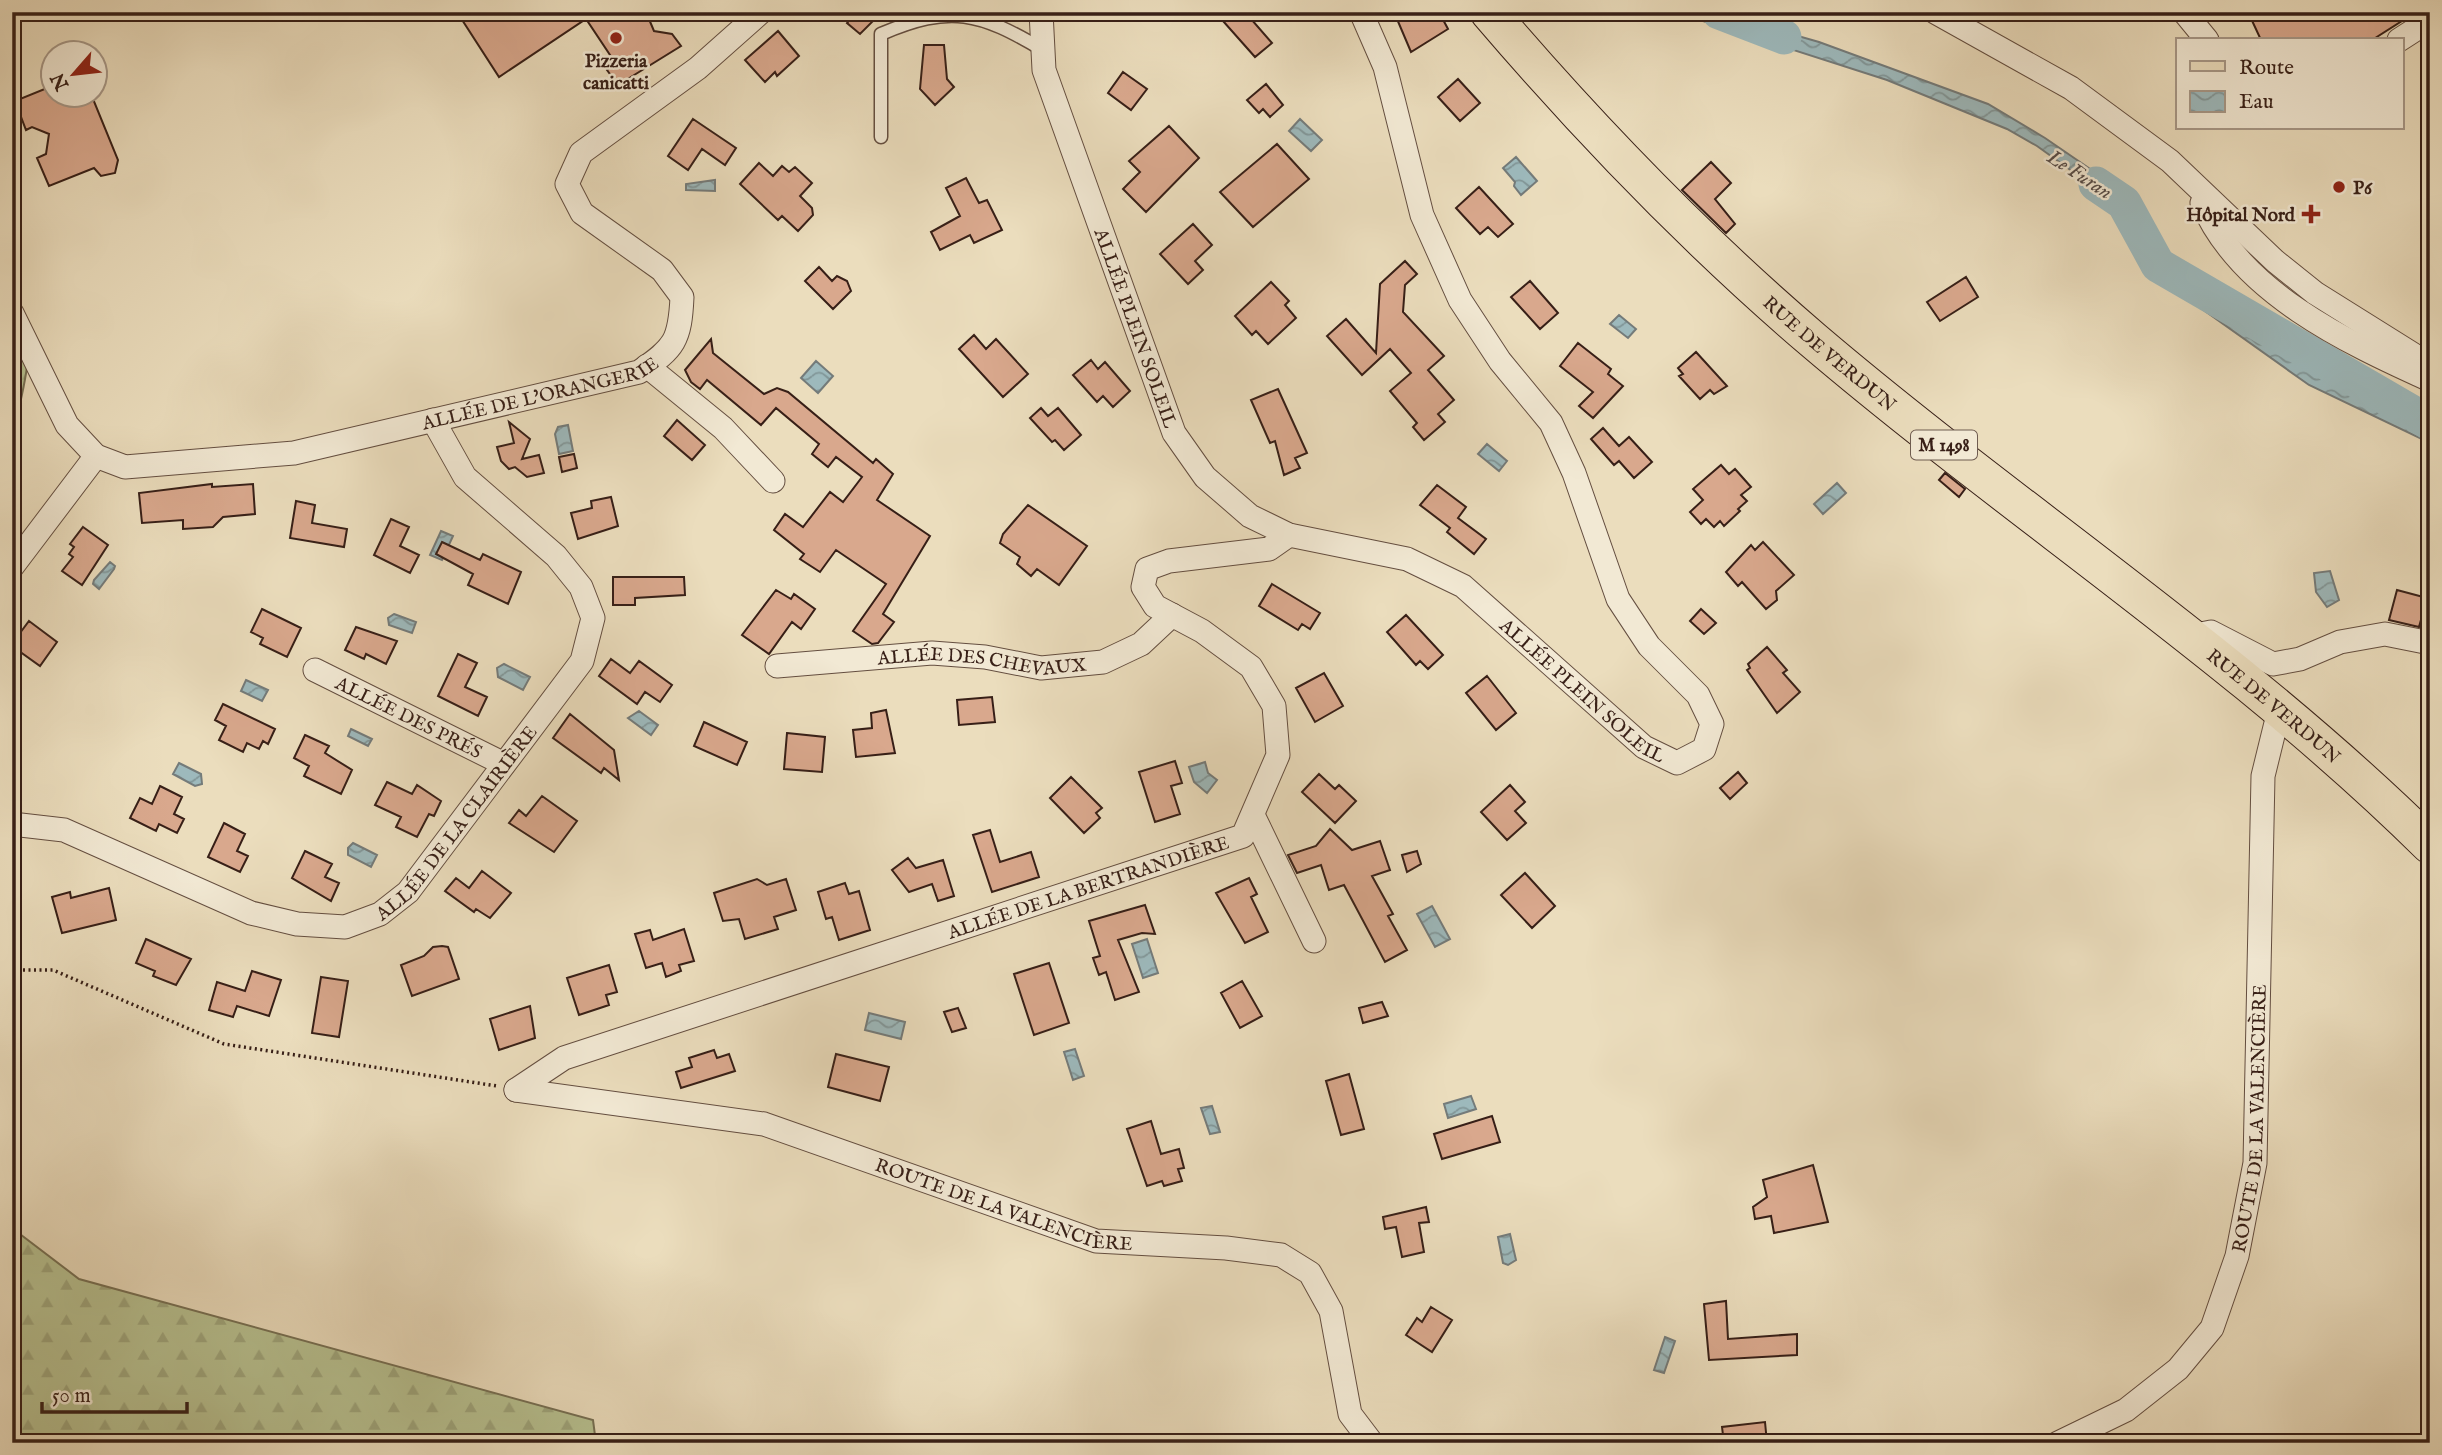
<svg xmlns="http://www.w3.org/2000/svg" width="2442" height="1455" viewBox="0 0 2442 1455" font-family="'IM FELL English',serif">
  <defs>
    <pattern id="forest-firs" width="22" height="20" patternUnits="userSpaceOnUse" patternTransform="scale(1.75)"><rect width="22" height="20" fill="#b7c191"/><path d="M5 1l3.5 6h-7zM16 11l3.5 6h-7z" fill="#9ea57c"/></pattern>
    <pattern id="water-waves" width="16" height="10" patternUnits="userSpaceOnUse" patternTransform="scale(1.75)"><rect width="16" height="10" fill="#9db9bc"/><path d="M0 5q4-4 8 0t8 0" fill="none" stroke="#819698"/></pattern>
  </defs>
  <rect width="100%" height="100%" fill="#ebddbd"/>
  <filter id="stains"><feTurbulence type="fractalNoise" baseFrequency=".00286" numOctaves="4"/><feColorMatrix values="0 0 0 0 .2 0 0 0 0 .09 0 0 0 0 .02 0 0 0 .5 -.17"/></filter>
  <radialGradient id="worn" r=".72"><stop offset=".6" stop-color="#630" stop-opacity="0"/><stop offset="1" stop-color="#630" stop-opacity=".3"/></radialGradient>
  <path fill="url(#forest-firs)" stroke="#777054" stroke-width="2" d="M12,299C42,325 24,384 17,417L12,419Z
    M12,1228L79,1279L593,1420L596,1443H12Z"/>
  <path fill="url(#water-waves)" stroke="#747b7a" stroke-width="2" d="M1675,12H1714L1819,42L1988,104L2045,138L2131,197L2138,204L2158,250L2175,271L2309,366L2430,428V443L2309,385L2195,304L2163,277L2151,261L2133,215L2037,146L2007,129L1887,80Z
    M1300,119L1322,140L1311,151L1289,131Z
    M1516,157L1537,181L1521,195L1514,186L1515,182L1503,168Z
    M715,180V191L686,190V184Z
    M1619,315L1636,329L1628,338L1610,324Z
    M816,361L833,376L818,393L801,378Z
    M568,425L573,451L559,454L555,434L558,427Z
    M1487,444L1507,461L1499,471L1478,454Z
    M1837,483L1846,493L1823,514L1814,504Z
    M441,531L453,536L442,560L430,555Z
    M110,562L115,566L114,569L99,589L93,584L94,580Z
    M2330,571L2339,600L2327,607L2316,592L2314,573Z
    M394,614L416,622L412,633L389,625L388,618Z
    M504,664L530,677L523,690L498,677L497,668Z
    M246,680L268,690L262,701L241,691Z
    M639,711L658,725L651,735L628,718Z
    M351,729L372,739L368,746L348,736Z
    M1205,762L1208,773L1217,780L1207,793L1194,782L1189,767Z
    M179,763L201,774L202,784L195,786L173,774Z
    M353,843L377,855L371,867L348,855V848Z
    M1432,906L1450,939L1435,947L1417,914Z
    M1147,939L1158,973L1143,978L1132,944Z
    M869,1013L905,1022L901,1039L865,1030Z
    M1075,1049L1084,1076L1073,1080L1064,1052Z
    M1471,1096L1476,1109L1448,1118L1444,1104Z
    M1212,1106L1220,1132L1210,1134L1201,1108Z
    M1510,1234L1516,1260L1508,1265L1503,1263L1498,1237Z
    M1665,1337L1675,1341L1664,1373L1654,1370Z"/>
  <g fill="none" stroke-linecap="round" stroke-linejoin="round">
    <path stroke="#9db9bc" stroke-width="35" d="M1719,12L1784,37
      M2096,184L2124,203L2158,265L2430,423"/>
  </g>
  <path fill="#d9a88d" stroke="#371f17" stroke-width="2" d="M457,12H646L654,31L672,34L681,46L618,85L607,70L616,64L586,19L499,77Z
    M856,12L872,22L860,34L847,23Z
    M1215,12H1245L1272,43L1255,57Z
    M1394,12L1440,14L1448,29L1411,52Z
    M2248,12H2416L2372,40H2261Z
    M778,31L799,56L777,76L775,72L765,82L745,60Z
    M924,45H944L947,79L954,87L935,105L920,89Z
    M1123,72L1147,89L1131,110L1108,93Z
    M1458,79L1480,103L1460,121L1438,97Z
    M1266,84L1283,105L1270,117L1263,109L1259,113L1247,100Z
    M52,86V94H91L118,160L115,173L101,176L94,168L49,186L37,158L46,154L49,134L32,127L26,130L15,101Z
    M693,119L736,148L725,165L702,149L688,170L668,156Z
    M1169,126L1199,158L1146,212L1123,189L1140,172L1129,161Z
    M1277,144L1309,179L1253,227L1220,192Z
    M1711,162L1731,183L1715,199L1735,224L1726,233L1682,190Z
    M759,163L773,176L782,166L789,172L795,167L812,183L800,196L812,208L813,215L798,231L782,216L778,220L740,184Z
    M966,178L979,203L987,200L1002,230L974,243L970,235L940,250L931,232L960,216L946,188Z
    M1479,187L1513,224L1498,237L1488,227L1480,234L1456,208Z
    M1193,224L1212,245L1195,261L1203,270L1188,284L1160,254Z
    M1405,261L1417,274L1405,285L1403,312L1444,356L1428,370L1454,400L1438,414L1445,422L1424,440L1413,427L1417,423L1390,391L1411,373L1390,349L1362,375L1327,336L1346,319L1376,353L1380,284Z
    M819,267L832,281L837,276L847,281L851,291L833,309L805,281Z
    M1966,277L1978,297L1940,321L1927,302Z
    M1530,281L1558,313L1540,329L1511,297Z
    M1271,282L1289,301L1285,305L1296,318L1268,344L1256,331L1252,335L1235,316Z
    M974,335L986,349L996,339L1028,374L1003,397L959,349Z
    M711,339L713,353L764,394L777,388L788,392L873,463L876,459L893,474L877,500L930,536L883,614L894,622L878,643L872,644L853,631L886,584L836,550L820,572L800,559L804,554L774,530L785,514L803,527L830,492L843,502L862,477L836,457L828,467L812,454L819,444L776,408L761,425L707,380L700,389L691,382L685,370Z
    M1578,343L1611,369L1608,374L1623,386L1593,418L1579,406L1593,392L1560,366Z
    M1696,352L1727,386L1714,394L1710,390L1700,399L1679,376L1683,374L1678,368Z
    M1091,360L1098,369L1105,362L1130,391L1113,407L1103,396L1097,402L1073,375Z
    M1278,389L1307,453L1295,458L1300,468L1284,475L1275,441L1270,443L1251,400Z
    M1041,408L1048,416L1058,408L1081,435L1064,450L1055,440L1052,442L1030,418Z
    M677,420L705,445L692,460L664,436Z
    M509,422L530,439L522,459L539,455L544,473L527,477L515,467L509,469L501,461L497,447L514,443Z
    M1603,428L1619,446L1629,437L1652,462L1634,478L1619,461L1614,465L1591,439Z
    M574,454L577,468L562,472L559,457Z
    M1721,465L1729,474L1735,469L1751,487L1741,495L1747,501L1738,509L1740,511L1724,526L1720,521L1714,527L1706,519L1701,524L1690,512L1703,500L1693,489Z
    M1945,473L1965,489L1959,497L1939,480Z
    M212,484V487L253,484L255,514L223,517L213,527L183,529V520L142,523L139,493Z
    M1437,485L1466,507L1458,518L1486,539L1474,554L1447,532L1450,528L1420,505Z
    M611,497L618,526L578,539L571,513L592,508L591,501Z
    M296,501L315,505L312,523L347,529L344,547L290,538Z
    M1028,505L1087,546L1059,585L1037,569L1031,576L1017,564L1020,557L1000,543L1003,534Z
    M391,519L409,527L400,546L419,555L410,573L374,555Z
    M83,527L108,545L82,585L62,571L73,557L69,554L74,547L70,544Z
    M442,542L480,560L483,554L521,572L508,604L468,585L473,574L436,554Z
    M1763,542L1794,575L1776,591L1777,600L1766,609L1742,582L1738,586L1726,572L1751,545L1755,550Z
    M613,577H684L685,595L635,598V605H613Z
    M1272,584L1320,613L1310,629L1302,624L1298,630L1259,606Z
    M776,590L791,599L794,594L815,609L801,629L792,622L769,654L742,635Z
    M2397,590L2427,598L2419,627L2389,620Z
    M262,609L301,628L287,657L260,644L263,638L251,632Z
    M1701,609L1716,623L1704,634L1690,621Z
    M1406,615L1443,655L1428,669L1420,661L1416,665L1387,632Z
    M29,621L57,642L40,666L12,646V628L20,633Z
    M356,627L397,641L386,664L366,654L364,659L345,650Z
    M1767,647L1787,670L1783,673L1800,692L1777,713L1747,670L1750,668L1748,664Z
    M458,654L477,663L465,687L487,697L478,716L438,696Z
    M611,659L630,673L639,661L672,685L660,702L645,692L637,704L599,676Z
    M1324,673L1343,706L1315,722L1296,688Z
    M1487,676L1516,713L1496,730L1466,693Z
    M992,697L995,722L959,725L957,700Z
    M223,704L275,729L268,744L263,741L259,749L247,743L243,752L219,740L226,726L215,720Z
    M886,710L895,753L856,757L853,730L872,728L871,713Z
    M570,714L614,750L619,780L604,768L601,773L553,738Z
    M704,722L747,742L737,765L694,746Z
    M787,733L825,737L822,772L784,769Z
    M305,735L329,746L325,753L352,770L341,794L304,776L309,766L294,758Z
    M1175,761L1182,783L1171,786L1180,814L1155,822L1139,772Z
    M1738,772L1747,783L1730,799L1720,788Z
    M1319,774L1335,789L1339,785L1356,801L1335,823L1302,792Z
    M1071,777L1102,808L1096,813L1100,818L1084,833L1050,798Z
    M387,782L412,794L417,785L441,801L434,816L429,814L417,837L396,827L401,817L375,805Z
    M1510,785L1525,802L1515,811L1526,823L1507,840L1481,812Z
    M160,786L182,797L174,814L184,819L177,833L159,824L156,831L130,818L140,798L152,804Z
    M542,796L577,821L554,852L509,823L519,810L526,816Z
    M224,823L245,834L237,851L248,856L240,872L208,857Z
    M1330,829L1352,850L1380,841L1390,870L1372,876L1393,914L1388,916L1407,950L1385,962L1344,885L1329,890L1321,865L1297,873L1288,855L1316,846Z
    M990,830L1000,862L1031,852L1039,877L992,892L973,835Z
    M305,851L332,864L325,877L339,883L331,901L292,878Z
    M1417,851L1421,864L1407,872L1402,855Z
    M908,858L916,868L943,860L954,896L938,901L932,884L909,892L892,870Z
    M482,871L511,893L490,918L476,909L474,912L445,891L456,878L469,888Z
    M1525,873L1555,906L1532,928L1501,895Z
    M1249,878L1257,894L1251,897L1268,932L1245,943L1216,893Z
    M757,879L767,885L786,879L796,910L774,917L778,929L745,939L739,919L723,921L714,893Z
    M845,883L849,894L859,891L870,930L839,940L832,917L826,919L818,892Z
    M109,888L116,920L62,933L52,897L70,892L71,898Z
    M1145,905L1155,934L1142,933L1118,940L1139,992L1115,1000L1106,972L1099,975L1093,958L1100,956L1089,921Z
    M684,929L694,961L679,965L681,971L666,977L662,963L646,968L635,934L650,930L653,940Z
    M146,939L191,959L176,985L153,976L155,971L136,963Z
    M442,946L448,947L459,979L412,996L401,965L424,956L433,947Z
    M1049,963L1069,1023L1034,1035L1014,974Z
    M609,965L617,992L606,995L609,1005L579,1015L567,978Z
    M252,971L281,980L269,1016L237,1006L233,1017L209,1010L217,982L245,991Z
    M321,977L348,981L339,1037L312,1033Z
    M1242,981L1262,1016L1240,1028L1221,993Z
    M1382,1002L1388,1016L1363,1023L1359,1008Z
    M530,1006L535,1038L499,1050L490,1019Z
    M958,1008L966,1028L952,1032L944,1012Z
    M714,1050L717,1058L729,1054L735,1071L681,1088L676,1072L692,1067L689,1058Z
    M836,1054L889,1067L880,1101L828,1087Z
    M1349,1074L1364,1129L1341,1135L1326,1081Z
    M1492,1116L1500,1142L1442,1159L1434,1134Z
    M1151,1121L1161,1154L1179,1149L1184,1168L1178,1169L1182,1181L1164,1186L1162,1181L1147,1186L1127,1129Z
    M1813,1165L1828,1222L1774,1233L1771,1216L1755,1219L1753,1207L1767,1197L1763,1180Z
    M1426,1207L1429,1222L1419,1223L1424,1252L1402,1257L1396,1227L1385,1229L1383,1217Z
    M1726,1301L1728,1339L1797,1334V1355L1709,1360L1704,1304Z
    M1431,1307L1452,1320L1432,1352L1406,1335L1417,1318L1422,1322Z
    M1765,1422L1767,1443H1724L1722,1427Z"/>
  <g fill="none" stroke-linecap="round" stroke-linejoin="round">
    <defs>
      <path id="service" d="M881,137V34C951,4 979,12 1043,50"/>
      <g id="minor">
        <path id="s1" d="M1041,12L1044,70L1174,433L1205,477L1250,516L1289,535L1407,559L1463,586L1644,747L1677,763L1704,749L1712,724L1698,695L1649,646L1618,599L1574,473L1551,423L1500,361L1460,300L1422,215L1385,67L1361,12"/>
        <path d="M1935,12L2071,88L2170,161L2275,261L2315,293L2430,365"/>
        <path d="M2184,12L2207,40"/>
        <path d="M2399,40L2430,20"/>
        <path d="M2202,203C2240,292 2346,342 2430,380"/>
        <path id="s2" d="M12,313L67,425L96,456L125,467L294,453L639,372C675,348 680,340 682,297L662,270L582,213L567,184L581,153L698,68L761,12"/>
        <path d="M647,366L723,428L773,481"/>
        <path d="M12,567L96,456"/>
        <path d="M2191,636L2211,632L2273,664L2300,659L2340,642L2385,634L2430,643"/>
        <path id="s3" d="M777,666L932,653L985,657L1041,668L1103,662L1141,644L1172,615"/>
        <path id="s4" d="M315,670L504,764"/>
        <path d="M1253,815L1314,941"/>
        <path id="s5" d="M12,824L64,830L251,913L297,924L345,927L380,914L408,892L582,661L593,618L581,587L556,556L465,477L433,420"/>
        <path id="s6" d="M516,1090L564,1058L1243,836L1278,755L1274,706L1251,667L1202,631L1155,606L1143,587L1147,569L1169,561L1269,549L1289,535"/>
        <path id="s7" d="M516,1090L764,1124L1096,1241L1226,1248L1281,1255L1310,1273L1331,1311L1350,1414L1372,1443"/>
        <path id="s8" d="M2058,1443L2126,1410L2178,1369L2212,1328L2237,1256L2255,1163L2263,776L2276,723L2282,713"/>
      </g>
      <g id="primary">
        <path id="s9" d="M1489,12C1589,129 1696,240 1813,340C2015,512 2241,658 2430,845"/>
      </g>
    </defs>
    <use href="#service" stroke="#644e40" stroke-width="15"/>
    <use href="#minor" stroke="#644e40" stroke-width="25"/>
    <use href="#primary" stroke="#371f17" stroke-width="39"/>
    <path stroke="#371f17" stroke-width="3.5" stroke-dasharray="2 3.5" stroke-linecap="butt" d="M12,970H53L224,1044L497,1086"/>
    <use href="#service" stroke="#f2e9d4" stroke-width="12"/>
    <use href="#minor" stroke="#f2e9d4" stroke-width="23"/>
    <use href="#primary" stroke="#ebddbd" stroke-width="37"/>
  </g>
  <g fill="#8f2418" stroke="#f2e9d4" stroke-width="2.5">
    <circle cx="616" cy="38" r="7"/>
    <circle cx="2339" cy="187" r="7"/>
    <path d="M2307.5 203.5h7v7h7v7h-7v7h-7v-7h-7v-7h7z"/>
  </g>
  <g text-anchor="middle" stroke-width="5" stroke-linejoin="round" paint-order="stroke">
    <rect fill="#f2e9d4" stroke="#6f5c50" stroke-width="2" x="1911" y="430.5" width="66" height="29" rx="5"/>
    <g font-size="18" font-weight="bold" fill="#371f17">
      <text x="1944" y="451">M 1498</text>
    </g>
    <g font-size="19" font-weight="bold" fill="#371f17" stroke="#f2e9d4">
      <text x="616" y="67">Pizzeria<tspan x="616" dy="22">canicatti</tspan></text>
      <text x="2353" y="194" text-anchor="start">P6</text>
      <text x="2295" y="221" text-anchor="end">Hôpital Nord</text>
    </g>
    <g font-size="19" fill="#371f17" stroke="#f2e9d4">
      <text dy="7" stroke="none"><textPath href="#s1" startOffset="332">ALLÉE PLEIN SOLEIL</textPath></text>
      <text dy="7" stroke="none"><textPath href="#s9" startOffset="483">RUE DE VERDUN</textPath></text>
      <text dy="7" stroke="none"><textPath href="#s2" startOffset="621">ALLÉE DE L'ORANGERIE</textPath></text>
      <text dy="7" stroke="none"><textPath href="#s3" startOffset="206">ALLÉE DES CHEVAUX</textPath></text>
      <text dy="7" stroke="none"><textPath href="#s1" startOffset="942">ALLÉE PLEIN SOLEIL</textPath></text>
      <text dy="7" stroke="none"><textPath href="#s9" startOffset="1050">RUE DE VERDUN</textPath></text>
      <text dy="7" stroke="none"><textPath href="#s4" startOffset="105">ALLÉE DES PRÉS</textPath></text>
      <text dy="7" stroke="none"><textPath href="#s5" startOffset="509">ALLÉE DE LA CLAIRIÈRE</textPath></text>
      <text dy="7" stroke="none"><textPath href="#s6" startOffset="609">ALLÉE DE LA BERTRANDIÈRE</textPath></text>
      <text dy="7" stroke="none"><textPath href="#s8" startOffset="410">ROUTE DE LA VALENCIÈRE</textPath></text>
      <text dy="7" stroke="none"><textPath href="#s7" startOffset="504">ROUTE DE LA VALENCIÈRE</textPath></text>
    </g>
    <g font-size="21" font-style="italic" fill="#564d49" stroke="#f2e9d4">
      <text transform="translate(2080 174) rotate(33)" y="7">Le Furan</text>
    </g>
  </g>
  <rect width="2442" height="1455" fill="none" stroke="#ebddbd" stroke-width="42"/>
  <rect x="14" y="14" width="2414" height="1427" fill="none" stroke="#371f17" stroke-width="3.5"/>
  <rect x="21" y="21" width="2400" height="1413" fill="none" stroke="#371f17" stroke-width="2"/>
  <rect x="2176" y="38" width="228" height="91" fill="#f2e9d4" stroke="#a79888" stroke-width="2"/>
  <rect x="2190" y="61" width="35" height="10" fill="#ebddbd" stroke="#a79888" stroke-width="2"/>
  <text x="2239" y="74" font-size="21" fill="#371f17">Route</text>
  <rect x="2190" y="91" width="35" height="21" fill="url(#water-waves)" stroke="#a79888" stroke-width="2"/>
  <text x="2239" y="108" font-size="21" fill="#371f17">Eau</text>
  <g transform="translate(74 74) rotate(242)"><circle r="33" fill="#f2e9d4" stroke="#a79888" stroke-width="2"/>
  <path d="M0-5L12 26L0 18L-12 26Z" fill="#8f2418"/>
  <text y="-10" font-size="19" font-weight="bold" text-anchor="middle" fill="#371f17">N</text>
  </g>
  <path d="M42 1402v10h145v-10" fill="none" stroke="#371f17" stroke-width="3.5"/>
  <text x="52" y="1402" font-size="21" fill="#371f17" stroke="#f2e9d4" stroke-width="5" paint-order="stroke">50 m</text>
  <rect width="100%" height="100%" filter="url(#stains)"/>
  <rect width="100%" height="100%" fill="url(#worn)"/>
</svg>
